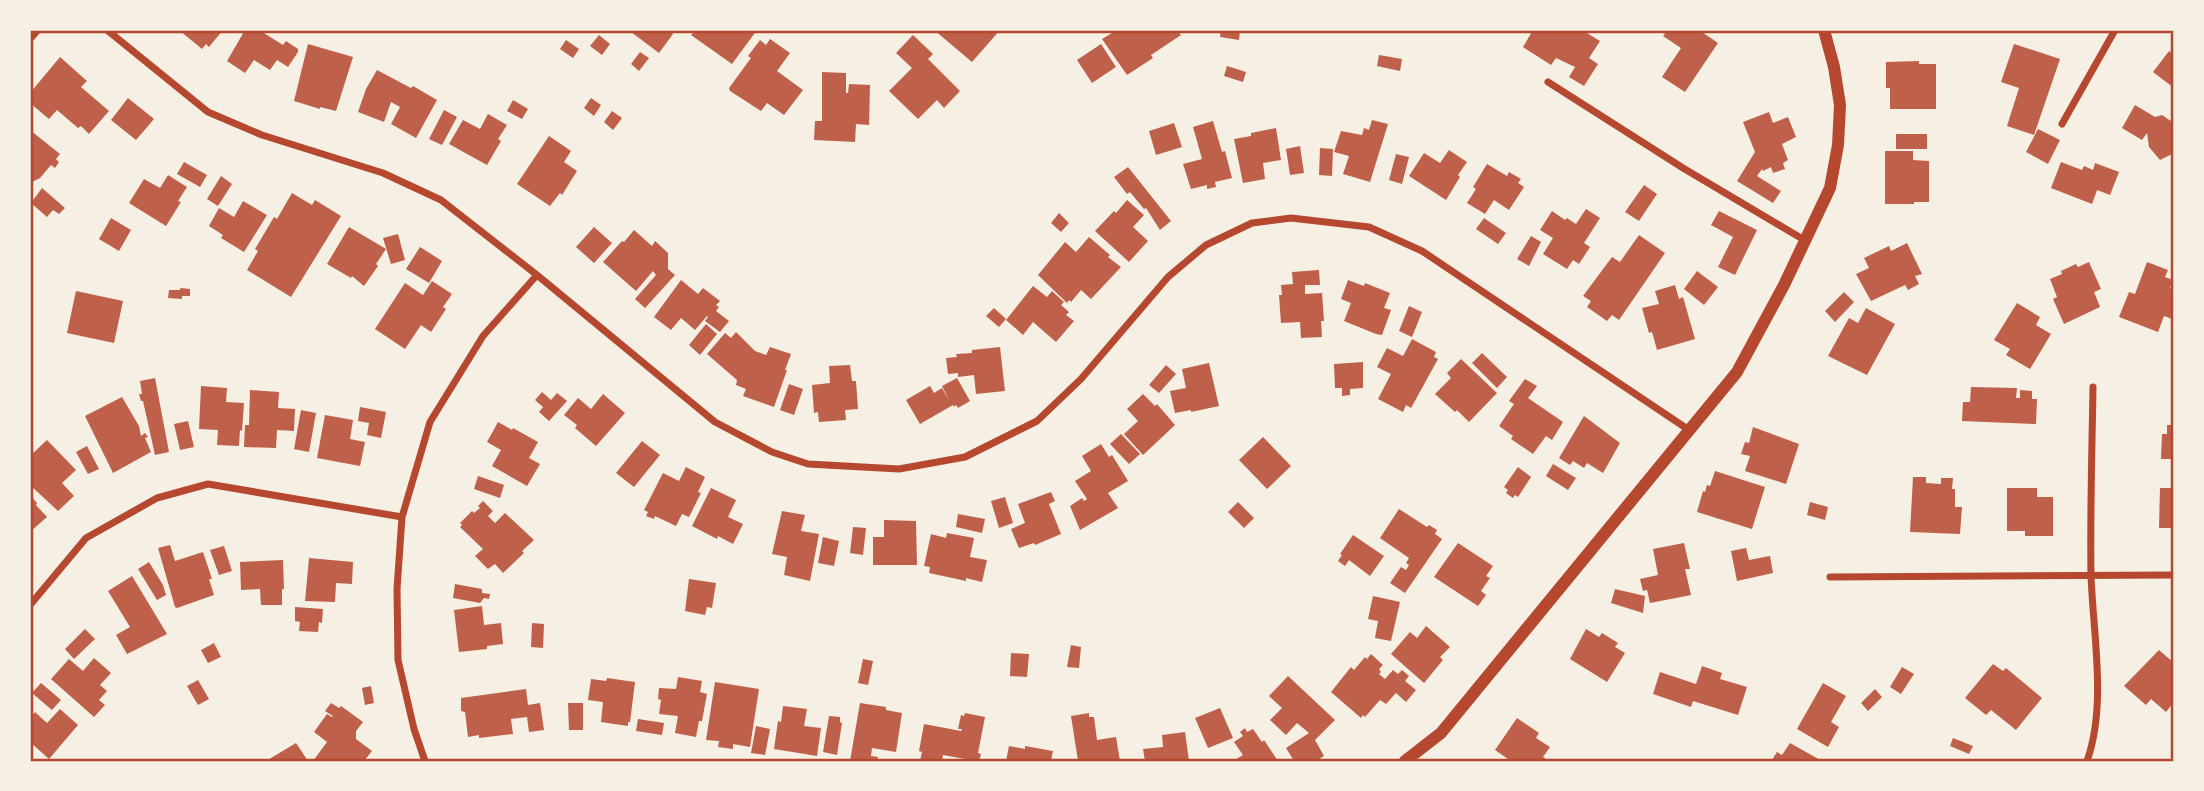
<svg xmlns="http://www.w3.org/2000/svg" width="2204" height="791" viewBox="0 0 2204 791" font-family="'Exo 2',sans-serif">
  <rect width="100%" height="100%" fill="#f6efe4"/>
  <path fill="#bf614a" d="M173,30H223L209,47L206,44L202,49L180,31L178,33Z
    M245,30H259L283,45L286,41L298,49V52L288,67L277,60L270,70L254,60L245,73L227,61Z
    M632,30H667L673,34L659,53L631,32Z
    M696,30H757L732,64L691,35Z
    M934,30H1000L972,62Z
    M1117,30H1177L1181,35L1151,55L1153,58L1127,75L1102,39Z
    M1221,30H1240L1239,40L1220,37Z
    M1533,30H1582L1600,41L1589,58L1598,64L1584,86L1569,77L1575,67L1556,58L1551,65L1523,47Z
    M1658,30H1699L1718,43L1685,92L1662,77L1681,48L1663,36L1665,34Z
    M599,35L610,44L602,55L590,46Z
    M913,35L933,54L928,59L960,91L944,108L937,100L918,119L889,91L912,68L896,53Z
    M770,39L790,53L777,71L803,90L784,115L767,103L761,111L730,91L729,88L751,58L748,56L760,40L766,45Z
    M566,40L579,49L573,58L560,49Z
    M308,44L353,57L336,111L320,107V109L294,101Z
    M1101,44L1116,67L1092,83L1077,60Z
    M2014,44L2060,59L2034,135L2007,126L2019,88L2001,82Z
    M2169,51L2174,55V88L2153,72Z
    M640,52L649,58L639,71L631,64Z
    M1379,55L1402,59L1400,71L1377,66Z
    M60,57L87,81L81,87L109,111L89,134L81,126L78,128L57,110L49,119L30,103V93Z
    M1919,61V64H1936V109H1890V88H1886V62Z
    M1227,66L1246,72L1243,82L1224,76Z
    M377,70L411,88L413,86L437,100L416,138L391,124L400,107L391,102L384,122L358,112L366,89Z
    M822,72L846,73V93H848L849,84L870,85L869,125L856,124L855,142L814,140L815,121H822Z
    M128,98L154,119L136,140L111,120Z
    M591,98L601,105L594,116L584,108Z
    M513,100L528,109L522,119L507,111Z
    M2135,105L2155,117L2162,115L2171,121L2174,118V153L2160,160L2149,147L2147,133L2142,140L2122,128Z
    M444,110L457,117L442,145L429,139Z
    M612,111L622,118L613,130L604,122Z
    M1769,112L1773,123L1788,117L1796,137L1782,144L1788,160L1783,163L1785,169L1773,173L1771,167L1763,171L1762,169L1757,176L1781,191L1773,203L1737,181L1755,152L1743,122Z
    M488,114L507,125L498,139L501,141L487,165L449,144L463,120L480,129Z
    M1372,120L1388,124L1370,182L1343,174L1349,156L1334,152L1341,131L1362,135L1364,128L1369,130Z
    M1213,121L1222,152L1225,151L1232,178L1215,182L1216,187L1207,189V185L1191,189L1183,164L1202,159L1193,127Z
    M1174,123L1182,147L1156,155L1149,131Z
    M1276,128L1281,160L1263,163L1265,179L1243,183L1234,139L1251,136V133Z
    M2038,129L2060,140L2048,164L2026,152Z
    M30,130L60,154L56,159L59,162L55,168L51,165L40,178L30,183Z
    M1896,134H1927V149H1896Z
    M549,136L571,151L564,162L577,171L562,195L560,193L550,206L517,184Z
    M1300,146L1304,173L1290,175L1286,149Z
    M1320,148L1333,149L1332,176L1319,175Z
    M1449,150L1467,162L1458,175L1460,177L1446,200L1409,176L1424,153L1440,163Z
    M1885,151H1913V160L1929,161V202H1914V204H1885Z
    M1396,154L1409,157L1402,184L1389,180Z
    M184,162L207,175L200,187L177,174Z
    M2061,162L2082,170L2084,166L2093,170L2095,163L2119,172L2110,195L2097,190L2092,204L2051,188Z
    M1487,164L1507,176L1509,172L1521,179L1518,183L1524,187L1509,210L1494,200L1485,214L1467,203L1476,189L1473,187Z
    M1128,167L1171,221L1160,230L1146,208L1144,209L1130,192L1127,194L1114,177Z
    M168,175L187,187L178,201L181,202L166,226L129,203L144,179L160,188Z
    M221,176L232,184L218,206L207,199Z
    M1644,185L1657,194L1639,221L1625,212Z
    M42,188L65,208L59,214L53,210L47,217L31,203Z
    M292,193L312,205L315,200L341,216L291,297L247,270L258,251L255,249L274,217L277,219Z
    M1127,200L1144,215L1133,227L1148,241L1129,262L1095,231L1114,211L1116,213Z
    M243,201L267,215L244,252L221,238L223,235L209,226L219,208L234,217Z
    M1586,209L1600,218L1584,243L1590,247L1579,264L1573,260L1567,269L1543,254L1553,238L1540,230L1552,211L1565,220L1567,218L1576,224Z
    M1719,211L1757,230L1735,275L1718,267L1733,237L1711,225Z
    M1059,213L1069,223L1061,232L1051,223Z
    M111,218L131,230L119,251L99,239Z
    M1484,218L1506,233L1498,244L1476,229Z
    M349,227L386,249L376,264L378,266L364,286L352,276L351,278L327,264Z
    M594,227L612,243L594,263L576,247Z
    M634,230L652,246L655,241L668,253V269L675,275L645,308L635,299L656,275L653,271L636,291L603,262L622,241L624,242Z
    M398,234L405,260L391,264L383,238Z
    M1639,235L1665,253L1619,320L1612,315L1607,321L1587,307L1591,301L1583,296L1612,257L1620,262Z
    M1531,236L1541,242L1529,266L1517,259Z
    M1089,237L1110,255L1108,257L1121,267L1091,299L1081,290L1071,302L1069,300L1067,303L1038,275L1065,242L1076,252Z
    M1907,243L1922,274L1915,276L1919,284L1908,290L1905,285L1871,301L1856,274L1869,268L1864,258L1889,246L1891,251Z
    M420,247L442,261L429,283L406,269Z
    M2089,262L2101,289L2094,292L2100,307L2064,324L2053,299L2057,297L2050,279L2062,274L2061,271L2076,264L2078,267Z
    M2147,262L2168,270L2165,277L2173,280L2170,288L2174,290V314L2172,319L2164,316L2158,332L2119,317L2129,292L2135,294Z
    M1319,270L1320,285H1305V294L1322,293L1324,321H1321L1322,337L1301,338L1300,322L1281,323L1279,295H1282L1281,285L1293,284L1292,272Z
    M1697,271L1718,287L1704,305L1684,289Z
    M681,280L698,294L703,288L720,301L716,305L719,307L716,311L729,321L720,332L705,321L708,317L707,316L695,330L681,318L671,330L654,317Z
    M1348,280L1364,286L1365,283L1390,293L1384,308L1391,310L1382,335L1376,334L1344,321L1351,303L1341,299Z
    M432,281L452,294L443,307L446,309L431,332L421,325L405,349L375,329L405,283L423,295Z
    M1675,285L1679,299L1683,297L1695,339L1657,350L1652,332L1649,333L1642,308L1659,304L1655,291Z
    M1033,286L1047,297L1052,291L1064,302L1061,305L1069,312L1066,315L1074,321L1056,342L1033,322L1023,335L1006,320Z
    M180,288L190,289V296H182V299L168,298L169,290H180Z
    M76,291L123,301L114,343L67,333Z
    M1844,292L1854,302L1835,322L1825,311Z
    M2017,303L2040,317L2036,325L2051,334L2030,369L2006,355L2010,349L1994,340Z
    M1409,306L1422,312L1412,337L1399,331Z
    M994,308L1006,319L999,327L986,316Z
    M1866,308L1895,324L1867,375L1828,356L1849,318L1858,323Z
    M706,324L717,334L700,355L689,345Z
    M736,332L755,351L766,355L770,347L791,354L785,370H787L774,407L743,396L746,389L736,385L737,380L707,354L725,333L731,338Z
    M1412,339L1436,352L1434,357L1438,359L1411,408L1406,405L1403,412L1378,399L1391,374L1377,367L1387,348L1403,356Z
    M1000,347L1005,391L976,394L974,375L958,377V373L948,374L946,358L957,357L956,354L972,353V350Z
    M1482,353L1507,377L1497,388L1472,363Z
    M1461,359L1497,393L1469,422L1457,410L1455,412L1435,394L1451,378L1447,373Z
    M1363,362V388L1350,389V395L1342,396V388H1335L1334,364Z
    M1209,363L1219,406L1191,412V410L1175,413L1170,391L1186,388L1182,369Z
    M850,365L852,381H856L858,409L845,410L846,420L819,422L818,412L814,413L812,385L830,383L829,366Z
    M1166,365L1176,374L1159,393L1149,385Z
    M155,378L169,452L155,455L143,401H141L139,394H142L140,381Z
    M957,378L970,401L958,408L956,405L954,407L953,405L920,424L906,400L930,386L934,393L942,388L949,400L942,386Z
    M1525,379L1537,386L1528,398L1563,422L1552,440L1546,436L1533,454L1511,439L1513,436L1499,426L1514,404L1509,401Z
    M789,384L803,389L794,415L780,410Z
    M201,386L227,388L226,402L244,403L242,431L240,430L239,446L217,445L218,430L199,429Z
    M1971,387L2017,388L2016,398H2020V390L2032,391V399H2037L2036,424L1962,421L1963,402H1970Z
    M250,390L279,392L278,408L295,409L294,431L277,430L276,448L244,447L245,425H249Z
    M542,392L551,400L557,393L567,401L549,421L539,412L543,407L535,400Z
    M603,394L625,413L596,446L575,428L577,425L564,415L578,398L591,409Z
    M1143,394L1155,406L1157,404L1175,425L1143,455L1124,434L1138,421L1127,409Z
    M122,397L139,426L141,436L145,433L148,437L145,438L151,452L113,473L85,416Z
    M360,407L386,412L381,438L367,435L369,423L358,421Z
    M301,410L316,413L309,452L294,449Z
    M325,415L353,420L350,439L365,442L360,466L317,458Z
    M1584,416L1620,443L1603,473L1587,463L1584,468L1573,461L1570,465L1559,458Z
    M188,421L194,447L180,450L174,424Z
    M498,422L512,430L513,428L538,442L529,458L540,464L527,486L492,466L501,450L487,442Z
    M2167,425H2174V459H2161L2162,434H2167Z
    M1753,427L1799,444L1786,484L1745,471L1750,456L1741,454L1745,442L1749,443Z
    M1121,434L1140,454L1129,464L1110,444Z
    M1263,437L1291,466L1267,489L1239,460Z
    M47,440L76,470L62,483L74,496L58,511L30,485V456Z
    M642,441L660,455L634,487L616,473Z
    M1101,444L1109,457L1112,455L1128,481L1108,493L1118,508L1080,530L1070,506L1082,498L1084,501L1087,499L1075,481L1091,471L1082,456Z
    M87,446L99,469L88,474L76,452Z
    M1553,464L1576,478L1568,490L1546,476Z
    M686,467L705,477L698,492L701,493L689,517L682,514L676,526L655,516L654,519L646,516L648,512L644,510L663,473L679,481Z
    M1518,467L1531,477L1518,497L1515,495L1513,498L1506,493L1508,490L1504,487Z
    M1715,471L1765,487L1752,529L1697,512L1703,491L1705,492L1707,485L1710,486Z
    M478,476L504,485L500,498L474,489Z
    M1913,477H1926V483L1941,484V478H1953L1952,489H1955V507H1962L1960,534L1910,532Z
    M711,488L736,500L728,517L743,524L733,544L718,536L717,539L692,526Z
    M2007,488H2037V497H2053V536H2025V531H2007Z
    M2160,488H2174V528H2159Z
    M1051,492L1055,501L1049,504L1061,534L1035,545L1034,543L1019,548L1011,529L1025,523L1018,504Z
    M30,495L37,503L36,505L47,517L30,532Z
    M1005,497L1013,523L999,528L991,501Z
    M483,501L493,511L488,516L495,523L505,513L534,540L522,551L524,553L503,573L495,564L488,569L475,556L483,549L460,527L462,525L460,523L472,511L474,513L480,508L478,506Z
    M1238,502L1254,518L1244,528L1228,512Z
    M1810,502L1828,507L1825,520L1807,515Z
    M1399,509L1427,527L1429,525L1437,530L1435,534L1442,539L1405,593L1390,583L1401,567L1406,570L1409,565L1406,563L1409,558L1380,538Z
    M782,511L805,515L801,531L819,534L810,581L784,575L787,557L772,554Z
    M958,514L985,519L982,533L956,527Z
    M884,520L916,521L917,565H873V537H884Z
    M853,527L866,528L863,555L850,553Z
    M947,533L974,538L970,557L987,560L982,582L966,578V581L929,573L930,567L924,566L931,534L946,538Z
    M1353,535L1384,556L1370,576L1349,560L1345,566L1338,561L1342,555L1340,554Z
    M823,537L839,541L834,566L818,563Z
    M1458,543L1493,566L1486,576L1490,578L1481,591L1486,595L1478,606L1434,577Z
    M1684,543L1690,569H1685L1691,595L1650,603L1647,590L1643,591L1640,579L1658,575L1653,549Z
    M170,545L175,561L203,552L212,579H209L214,595L177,608L175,607L158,548Z
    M224,546L232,571L219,575L210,550Z
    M1746,548L1749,560L1770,556L1773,573L1737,581L1731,551Z
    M309,558L353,562L352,584L336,583L335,602L305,601Z
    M283,560L284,589H282V605H261L260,589L241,590L240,562Z
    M149,562L163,585L166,595L157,600L138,569Z
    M132,576L167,634L127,654L116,635L130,627L108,591Z
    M689,579L716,583L712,608L707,607L705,615L685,611Z
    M455,584L482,589V593L490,594L489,599L484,598L480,603L453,598Z
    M1615,589L1645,596L1643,613L1611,603Z
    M1373,596L1400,602L1391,641L1375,638L1378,621L1368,619Z
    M482,606L484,625L501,623L503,644L487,646V649L459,652L454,610Z
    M295,607L323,609L322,623L319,622L318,632L299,631L300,622L295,621Z
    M532,623L544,624L543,648L531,647Z
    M1426,626L1450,647L1440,657L1443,660L1424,683L1391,654L1410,632L1417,638Z
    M85,629L95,639L74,659L65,649Z
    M1586,629L1599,637L1602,633L1618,643L1615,647L1625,653L1607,682L1570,659Z
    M214,643L221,657L208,663L201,650Z
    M1071,645L1081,647L1079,668L1067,667Z
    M2159,650L2174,663V702L2166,712L2151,699L2146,705L2124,686Z
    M1011,653L1029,654L1027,677L1010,676Z
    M1371,654L1383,665L1379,669L1381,672L1379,674L1385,679L1393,670L1398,674L1402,670L1409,676L1405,681L1416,690L1406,702L1396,693L1386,704L1380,700L1365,717L1363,715L1361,718L1331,692L1351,667L1354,670L1365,657L1367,659Z
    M94,658L111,673L100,685L107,691L99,700L105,705L94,717L51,679L69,659L83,671Z
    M863,659L873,661L868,685L858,683Z
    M1993,664L2003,671L2006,668L2042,698L2016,730L1991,710L1986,715L1965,698Z
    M1702,666L1722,673L1720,679L1747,687L1738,715L1693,701L1691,707L1653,694L1660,672L1696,684Z
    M1902,667L1914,674L1901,694L1890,687Z
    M1288,676L1335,720L1315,740L1324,756L1316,761H1294L1286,748L1309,733L1297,723L1286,735L1270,720L1282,708L1269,696Z
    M678,677L702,681L700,692L707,694L702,721H699L696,737L675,733L678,716L659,714L661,700L658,699L659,688L676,689Z
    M607,678L635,682L630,722H628V726L601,722L603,702L588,700L591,679L606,681Z
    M198,680L209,699L198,705L187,686Z
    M715,682L759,689L750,747L733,744V749L718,747L719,741L706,740Z
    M41,683L61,700L52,710L32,693Z
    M1823,683L1846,696L1831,722L1839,727L1828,747L1797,729Z
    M371,686L374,703L365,705L362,688Z
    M526,689L528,705L540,703L544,730L529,732L527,717L511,719L513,734L479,738V735L468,737L465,712L461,711V698Z
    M1875,689L1882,697L1868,711L1861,703Z
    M331,703L339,708L341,706L363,722L356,731V739L372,751L364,761H313L327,742L314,732L327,714L332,717L333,716L325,711Z
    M568,703H583V730H569Z
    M860,703L886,707V710L902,713L896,752L872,748L871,756L878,757L877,761H850Z
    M783,706L807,709L804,726L821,728L817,756L774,749L778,721L781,722Z
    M1220,708L1233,738L1208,748L1195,718Z
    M60,709L78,725L49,759L30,742V718L35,712L47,723Z
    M965,713L985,717L978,753L981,754L979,761H965V759L943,755L942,761H920L922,752L919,751L924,724L961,731L962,729H958L961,715L964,716Z
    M1089,713V717H1094L1097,740L1116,737L1120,761H1078L1071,716Z
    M829,716L840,717V722L842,723L837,755L823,752Z
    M1517,718L1539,733L1536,738L1550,747L1543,757L1549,761H1506L1508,759L1495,750Z
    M638,719L664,723L662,735L636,731Z
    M756,726L770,729L765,755L751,753Z
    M1245,728L1247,732L1253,729L1262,742L1264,740L1278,761H1233L1243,755L1234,742L1243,736L1240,732Z
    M1185,732L1189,761H1145L1143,749L1163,747L1162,735Z
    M1953,738L1973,746L1969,754L1950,746Z
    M296,743L308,761H266Z
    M1790,743L1822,761L1772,760L1777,752L1782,755Z
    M1009,746L1025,749V746L1053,751L1051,761H1006Z"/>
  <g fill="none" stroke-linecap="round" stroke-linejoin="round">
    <path stroke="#b5482f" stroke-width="7" d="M107,30L208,112L262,135L383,173L441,200L537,275L715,422L772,452L808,464L899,469L965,457L1037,421L1081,379L1168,277L1206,245L1252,223L1291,218L1369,227L1422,251L1689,430
      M30,39L38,30
      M1548,82L1683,168L1806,241
      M2062,124L2115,30
      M1830,577L2174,575
      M30,605L86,538L157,498L208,484L402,517
      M425,761L414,729L398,660L397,589L402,517L430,422L483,336L537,275
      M2087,761C2107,705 2093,634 2091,575C2090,512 2092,450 2093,387"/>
    <path stroke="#b5482f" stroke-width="12" d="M1405,761L1441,733L1737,372L1784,285L1830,188L1838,145L1840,105L1834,67L1824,30"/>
  </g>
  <rect width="2204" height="791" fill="none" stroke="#f6efe4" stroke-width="63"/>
  <rect x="32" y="32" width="2140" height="728" fill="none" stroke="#b5482f" stroke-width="2.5"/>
</svg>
